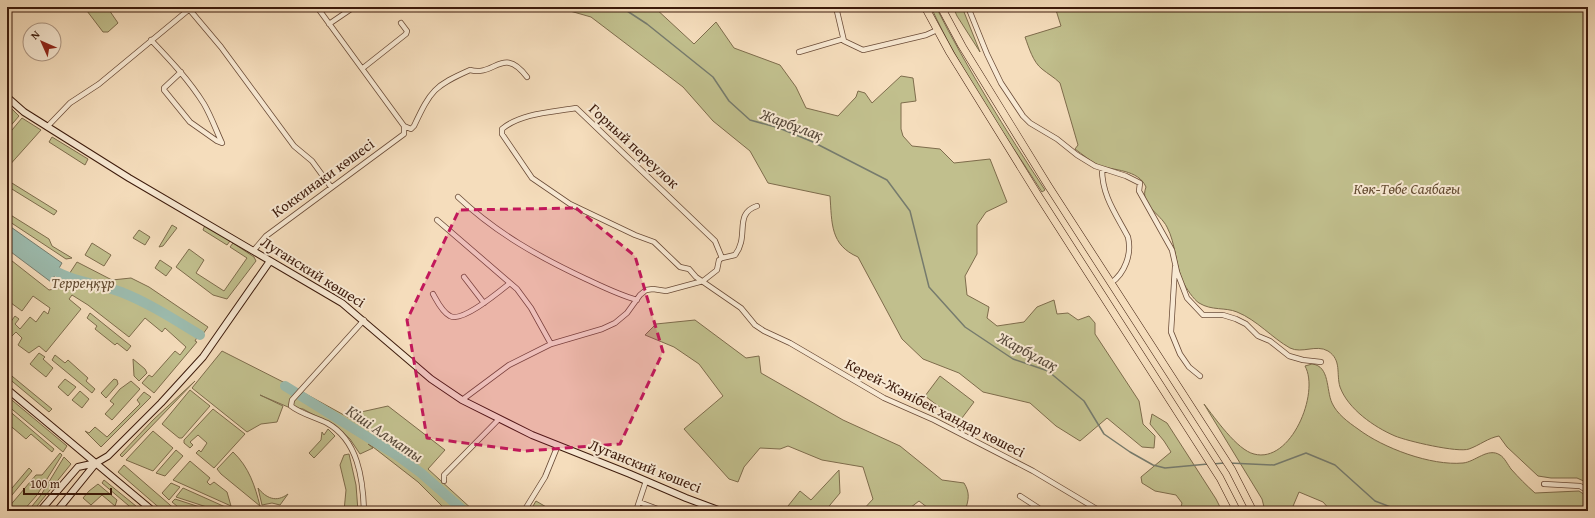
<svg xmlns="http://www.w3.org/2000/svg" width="1595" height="518" viewBox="0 0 1595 518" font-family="'Gentium Book Plus',serif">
  <rect width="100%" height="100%" fill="#f5ddbc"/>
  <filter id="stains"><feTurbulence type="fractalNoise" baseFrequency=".005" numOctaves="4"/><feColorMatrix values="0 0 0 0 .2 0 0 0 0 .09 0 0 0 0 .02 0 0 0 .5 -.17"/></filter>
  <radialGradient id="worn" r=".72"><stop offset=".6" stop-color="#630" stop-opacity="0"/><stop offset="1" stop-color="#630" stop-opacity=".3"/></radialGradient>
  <path fill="#c1bf8d" stroke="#7e6c4c" d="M84,7H107L118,23L108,32H103Z
    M556,7H654L694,44L716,22L734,48L780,65L796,87L806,108L838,116L856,97L858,91L865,93L872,103L901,76L913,78L916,101L901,103V129L903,136L912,146L940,149L954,163L990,159L1007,202L986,212L977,225V254L965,276L967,295L989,307L987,318L997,326L1024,322L1037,307L1054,300L1057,314L1068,313L1078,320L1089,316L1095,323V334L1139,401L1143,424L1155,436L1154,448L1142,447L1107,418L1080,441L1056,426L1030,403L983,392L959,373L923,359L902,339L858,257C830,245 832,223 830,196L768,183L750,151L713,121L683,87L591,17Z
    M931,7H936C968,70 1006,131 1045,190L1042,192C1004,133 960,71 931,7Z
    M953,7H962L980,52L957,16Z
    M1055,7H1588V483L1577,478H1551L1538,476L1507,447L1499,436C1488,438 1480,445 1469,449C1458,453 1407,441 1395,436C1374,427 1348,409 1340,387C1336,374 1342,360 1328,351C1316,344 1302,354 1290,348C1272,338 1257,320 1237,312C1225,307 1212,311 1199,303C1194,300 1186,288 1183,282C1175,264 1176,244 1167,227C1160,213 1139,205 1146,187C1138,169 1114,171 1098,165C1090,161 1082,154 1075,149L1078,145L1060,83C1054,77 1048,74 1042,69C1033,62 1029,48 1025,37L1061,26Z
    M7,104L19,116L7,130Z
    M22,118L41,130L7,168V136Z
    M52,137L88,159L85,165L49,142Z
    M7,180L57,211L54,215L7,186Z
    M9,214L49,239L52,246L72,258L66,259L7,220Z
    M172,225L177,228L163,246L159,247Z
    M205,225L230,241L227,245L203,230Z
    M139,230L150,237L145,245L133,238Z
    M92,243L111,255L104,266L85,255Z
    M233,243L254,257L256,261L227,299L213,295L176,267L189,249L204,260L196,273L224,291L247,258L230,247Z
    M7,257L49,290L60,288L77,262L112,280L131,278L149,287L208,327L203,334L200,332L195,341L197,342L154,393L142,383L149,375L152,377L175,351L180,355L186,347L165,328L162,332L145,318L129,337L88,305L72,295L69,299L81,309L46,352L39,346L29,353L18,345L22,338L16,332L9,339L7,338V327L15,316L19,319L15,324L20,329L30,317L36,322L44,311L48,314L50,308L33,296L22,311L7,300Z
    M160,260L172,268L166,276L155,268Z
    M90,313L131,346L127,351L117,343L115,345L95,329L97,326L87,318Z
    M695,320L746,358L759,356L761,373L843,420L900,446L942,480L964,483C970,493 969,499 965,511H932L919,501L906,511H862L873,499L863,467L822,460L788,446L780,449L760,448L744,467L738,482L729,479L684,429L723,396L699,364L674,347L645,335L656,324Z
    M222,351L295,388L353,420L361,412L388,406L445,450L428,469L474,511H447L418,482L373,447L368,444L373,448L360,454L350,439L338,428L303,409L288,407L260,395L283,406L277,422L261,424L247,432L192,388Z
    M39,353L45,357L43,359L53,368L46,377L30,364Z
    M55,355L65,363L68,360L88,378L86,381L95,389L92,393L52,360Z
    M133,359L145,369L147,373L139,381L134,376Z
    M1312,364C1330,366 1326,390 1332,403C1337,414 1348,422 1358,429C1383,448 1431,466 1463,463C1475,462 1488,447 1500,455C1504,457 1508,465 1511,469C1519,478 1526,485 1535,493L1579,491L1588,497V511H1331L1323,502L1299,492L1291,511H1265L1262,499L1204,404C1215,418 1237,450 1254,454C1291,464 1320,393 1305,366Z
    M7,372L52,409L49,412L7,377Z
    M940,376L974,402L959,422L925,396Z
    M65,379L76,387L68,396L58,387Z
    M114,379L117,380L118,384L106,398L101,393Z
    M131,381L140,389L112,420L105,414L114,404L110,401L120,389Z
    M195,381L122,457L120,455L153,420Z
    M190,390L210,406L182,438H179L162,424Z
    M80,391L89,399L82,408L72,400Z
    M144,392L151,397L101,447L85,431L89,433L95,427L107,437L140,404L137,400Z
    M7,396L67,446L63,452L7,405Z
    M7,409L54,449L52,452L31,434L26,439L7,423Z
    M213,409L245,434L214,468L196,453L199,450L201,452L207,443L198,435L190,442L193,445L190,448L184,443V440Z
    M1152,414L1167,423L1216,499L1222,511H1180L1182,503L1176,495L1155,491L1142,483L1141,477L1171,452L1164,441L1150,424Z
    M328,429L335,436L314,458L309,453L321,440L322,432L324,435Z
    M153,431L173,448L153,471L126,460Z
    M176,450L183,456L165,476L156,473Z
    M233,452C249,467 255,486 260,506L221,474L217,469Z
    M60,453L62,455L37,495L23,511H12L8,508L36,475H42Z
    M349,454L356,485L358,511H344L346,490L340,465L344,455Z
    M64,457L71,464L33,511H28L41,495Z
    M190,461L210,478L207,482L210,485L214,482L227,492L231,506L173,480Z
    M124,465L177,511H163L118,472Z
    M29,468L32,471L7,501V494Z
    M839,470L840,493L825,511H784L800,491L811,500Z
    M104,480L142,511H135L102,483Z
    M171,483L180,487L169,500L162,493Z
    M98,484L117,500L115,506L102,495L91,505L83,498L89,491Z
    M183,488L232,510L233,511H219L176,497Z
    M258,488C266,498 276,503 288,494L280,505L272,503L262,505Z
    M175,499L212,511H183L172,502Z
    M536,501L553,511H530Z"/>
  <path fill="#9cbcaf" stroke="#767b6d" d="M8,225L62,263L51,282L7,249Z"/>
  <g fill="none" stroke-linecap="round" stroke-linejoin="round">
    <path stroke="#767b6d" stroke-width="1.5" d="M621,7L647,24L713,77L729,101L750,120L779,128L813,142L887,180L910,211L929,287L965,327L1013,359L1048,371L1084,401L1104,434L1130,452L1153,465L1165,468L1208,464
      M1229,463L1274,465L1306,453L1335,465L1375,501L1401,511
      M1213,464L1224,463"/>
    <path stroke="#9cbcaf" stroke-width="10" d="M46,265C71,283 95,282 121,292C149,303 175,320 200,335
      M285,386L398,456L421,473L464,511"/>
    <defs>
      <path id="street" d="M317,7L404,126
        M836,7L844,41L863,50L926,35L937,30
        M968,7L987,54L1001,83L1023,116L1030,123L1057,139L1077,155L1095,166L1126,176L1140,183L1139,191L1172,250L1177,272L1187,298L1203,315H1223L1236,319L1246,324L1258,336L1270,341L1289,356L1303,360L1321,362
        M189,9L221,47L294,146L312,161L331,187
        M329,24L354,7
        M151,40C170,60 189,80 204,104C211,116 216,130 222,143L217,141L190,122L164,90V88L181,72
        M799,52L843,39
        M363,68L406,34L407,31L401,23
        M404,126L411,129L414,126C431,90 434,86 470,70C495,77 503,45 527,77
        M47,127L70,103L99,84L192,7
        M1102,169C1102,196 1116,214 1128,237C1132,254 1125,273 1111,283
        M458,197C496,233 539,257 586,279C603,287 619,295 637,300
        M437,220L517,289L531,308L551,344
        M254,250L266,236L404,134V126
        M722,258L715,241L576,108C553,112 521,113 502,129V134L532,178L570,204L635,235L654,242L680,267L689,269L696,277L741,308L755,325L764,331L790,343L884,398L934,420L1033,471L1100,511
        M1175,267L1171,332L1180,354L1189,367L1200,376
        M464,277L484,303
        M433,294C437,301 442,312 450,316C462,323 500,291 510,283
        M462,400L509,365L551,344L602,329L615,323L627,313L640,295L646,290L653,289L666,291L703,281L717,270L719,260L722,258L735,255C750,236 733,214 757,206
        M444,481V475L499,419
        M1544,484L1580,486L1588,491
        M1020,496L1043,511
        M639,502L663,511
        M364,511C363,479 358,440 327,423C315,417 301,414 291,406L292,400L364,320
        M524,511L545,477L558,445
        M636,511L646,481"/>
      <path id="secondary" d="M7,97L24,112L129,178L342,303L431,379L462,400L532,435L630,474L686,498L721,511
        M7,389L153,511
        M40,511L78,467L96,463L108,456L161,403L203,357L270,261
        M57,511L96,463"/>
      <path id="primary" d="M925,7L950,53L1038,195L1220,478L1237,511
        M941,7L962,46L1049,187L1232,470L1253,511"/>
    </defs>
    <use href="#street" stroke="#6a4b37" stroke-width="6"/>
    <use href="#secondary" stroke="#3c1a0b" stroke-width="8"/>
    <use href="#primary" stroke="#3c1a0b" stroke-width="8"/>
    <use href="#street" stroke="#f8e9d3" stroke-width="4.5"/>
    <use href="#secondary" stroke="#f8e9d3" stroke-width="6"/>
    <use href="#primary" stroke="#f5ddbc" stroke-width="7"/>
  </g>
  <path fill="#c2185b" fill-opacity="0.2" stroke="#c2185b" stroke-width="3" stroke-dasharray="8 5" stroke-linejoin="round" d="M576,208L635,256L663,352L620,444L525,451L427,438L407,320L459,210Z"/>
  <g text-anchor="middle" stroke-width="4" stroke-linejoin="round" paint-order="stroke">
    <g font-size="15" fill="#3c1a0b" stroke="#f8e9d3">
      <text transform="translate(634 146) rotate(43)" y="5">Горный переулок</text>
      <text transform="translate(323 178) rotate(-36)" y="5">Коккинаки көшесі</text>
      <text transform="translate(313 272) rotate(32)" y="5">Луганский көшесі</text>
      <text transform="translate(935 408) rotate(27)" y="5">Керей-Жәнібек хандар көшесі</text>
      <text transform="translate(645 466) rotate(22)" y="5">Луганский көшесі</text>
    </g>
    <g font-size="15" font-style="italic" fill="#644c32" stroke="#f8e9d3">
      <text x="1407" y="194">Көк-Төбе Саябағы</text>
      <text x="83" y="288">Терреңқұр</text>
    </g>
    <g font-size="16" font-style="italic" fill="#594b3c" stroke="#f8e9d3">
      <text transform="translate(792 124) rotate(20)" y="6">Жарбұлақ</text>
      <text transform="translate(1028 351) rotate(28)" y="6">Жарбұлақ</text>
      <text transform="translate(385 433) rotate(34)" y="6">Кіші Алматы</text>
    </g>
  </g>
  <rect width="1595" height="518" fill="none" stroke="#f5ddbc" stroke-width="24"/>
  <rect x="8" y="8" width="1579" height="502" fill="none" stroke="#3c1a0b" stroke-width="2"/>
  <rect x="12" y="12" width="1571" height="494" fill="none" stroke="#3c1a0b"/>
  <g transform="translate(42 42) rotate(315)"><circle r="19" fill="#f8e9d3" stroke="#ad9683"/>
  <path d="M0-3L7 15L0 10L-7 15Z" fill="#8f2418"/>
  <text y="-6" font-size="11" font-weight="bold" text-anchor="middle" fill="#3c1a0b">N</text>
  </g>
  <path d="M24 488v6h87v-6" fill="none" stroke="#3c1a0b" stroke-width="2"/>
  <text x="30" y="488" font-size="12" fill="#3c1a0b" stroke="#f8e9d3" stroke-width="3" paint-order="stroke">100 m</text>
  <rect width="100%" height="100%" filter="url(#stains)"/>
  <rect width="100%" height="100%" fill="url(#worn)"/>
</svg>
